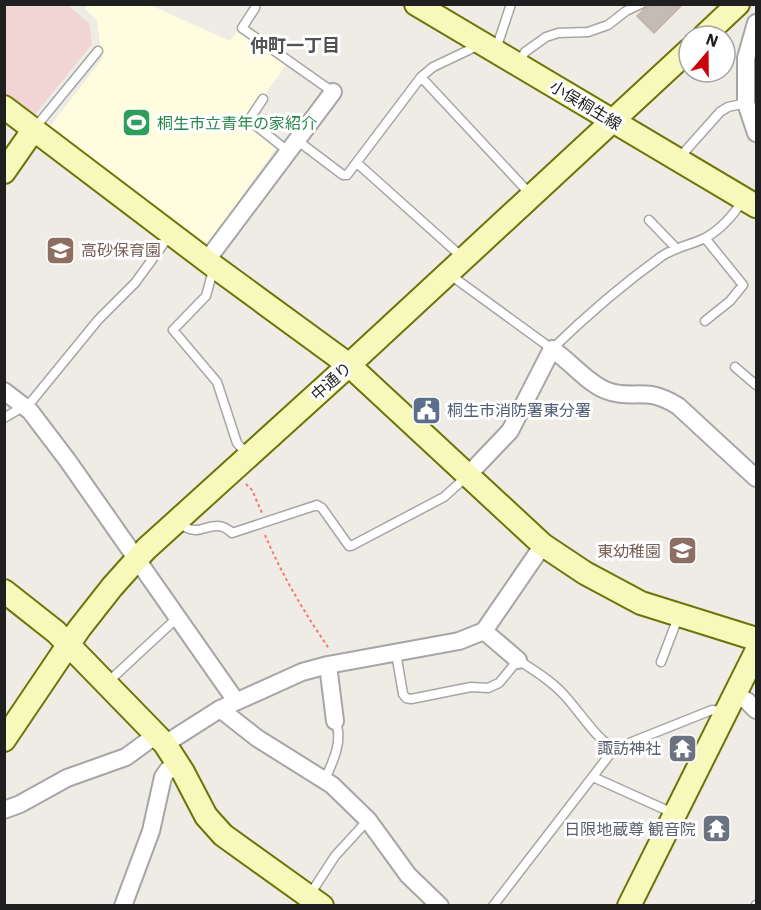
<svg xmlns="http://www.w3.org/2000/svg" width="761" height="910" viewBox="0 0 761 910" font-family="'IBM Plex Sans','Noto Sans JP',sans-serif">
  <rect width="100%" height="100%" fill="#efebe5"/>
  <path fill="#f0d5d4" d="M4,5H67L89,23L92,44L33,117L5,95Z"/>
  <path fill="#fefddf" d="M88,5H150L230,41L237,32L286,65L247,119L277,147L208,244H201L51,132V125L102,59L97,20L85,9Z"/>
  <path fill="#c4bbb4" stroke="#c1b2a7" stroke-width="1.5" d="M650,4H683L654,33L637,16Z"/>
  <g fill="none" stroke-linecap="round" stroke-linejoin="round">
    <defs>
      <path id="lane" d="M255,4V8L242,28L333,92
        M496,49L511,4
        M518,64L525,52L546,37L558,33L588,32L608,25L626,11L641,4
        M421,77L531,195
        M263,99L249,120L289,152
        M34,129L98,51
        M298,141L343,175H347L421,77L433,67L473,48L478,42
        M679,158L720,112L728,107L746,103
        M357,163L462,257
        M649,220L676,248
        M214,267L206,296L173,330L217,382L237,443L249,456
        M449,274L552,349C586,316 623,284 662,256C676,247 691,245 705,238C722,229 734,214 744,199
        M705,321L730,301L743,285L705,238
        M735,367L756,385
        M4,418L31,402L98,320L135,283L170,235
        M180,521C182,523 184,527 187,528C202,536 215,516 232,533L317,505L322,508L349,546H351L444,497L466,477
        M396,653L403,694L406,698L411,699L471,687L488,688L499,683L518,660C535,671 553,682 566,697C582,715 595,737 614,749
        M661,662L679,615
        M108,682L178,617
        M593,777L675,814
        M325,779C333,762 344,739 335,721
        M309,896L335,856L368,820
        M493,906L614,749L712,710L723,711
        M756,906V905"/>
      <path id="street" d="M756,23L746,58V103L756,133
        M207,260L333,92
        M4,391L30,411L68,461L236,701
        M467,476L510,431L552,349C570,361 585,381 605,390C621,397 636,393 652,395C662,397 670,401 678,406L756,478
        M484,631L518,660
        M328,665L335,721
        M736,695L747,701L756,710
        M220,709L257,738L332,785L368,820L408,875L440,906
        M165,744L220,709L302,672L328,665L459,641L484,631L543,545
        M4,810L20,804L67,778L126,757L156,735
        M123,906L151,831L163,777L168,770L178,762"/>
      <path id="secondary" d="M416,4L756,206
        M704,36L738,4
        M4,107L215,267L349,365L543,545L585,573L641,603L756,639
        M4,172L34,129
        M4,591L56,632L165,744L183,772L206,816L223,835L322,906
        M4,740L79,629L112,587L146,549L349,365L689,50
        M629,906L756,652"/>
    </defs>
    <use href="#lane" stroke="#a6a6a6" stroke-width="11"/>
    <use href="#street" stroke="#a6a6a6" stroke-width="20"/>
    <use href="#secondary" stroke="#6c7507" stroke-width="26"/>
    <path stroke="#f8776e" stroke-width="2" stroke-dasharray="3 3" stroke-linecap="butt" d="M246,484L252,490L262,513
      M265,535C282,575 305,614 330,650"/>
    <use href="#lane" stroke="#fff" stroke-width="8"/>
    <use href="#street" stroke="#fff" stroke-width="16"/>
    <use href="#secondary" stroke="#f7f9ba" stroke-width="22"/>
  </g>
  <defs>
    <symbol id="stadium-square" viewBox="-11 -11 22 22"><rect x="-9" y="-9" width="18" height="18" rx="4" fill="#2e9e5b" stroke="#fff"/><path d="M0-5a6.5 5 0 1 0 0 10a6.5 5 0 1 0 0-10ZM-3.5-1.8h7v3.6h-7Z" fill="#fff"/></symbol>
    <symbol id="school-square" viewBox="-11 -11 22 22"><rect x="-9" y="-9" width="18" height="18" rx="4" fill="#8d6e63" stroke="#fff"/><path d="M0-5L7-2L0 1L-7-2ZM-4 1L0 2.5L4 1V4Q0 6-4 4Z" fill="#fff"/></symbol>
    <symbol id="civic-square" viewBox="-11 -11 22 22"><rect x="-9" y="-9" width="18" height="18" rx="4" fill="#5c6f8a" stroke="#fff"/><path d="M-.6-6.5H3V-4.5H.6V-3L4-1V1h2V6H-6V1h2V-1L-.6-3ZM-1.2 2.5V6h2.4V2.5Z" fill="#fff"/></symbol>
    <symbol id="temple-square" viewBox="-11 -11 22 22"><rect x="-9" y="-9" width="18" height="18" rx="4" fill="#6b7280" stroke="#fff"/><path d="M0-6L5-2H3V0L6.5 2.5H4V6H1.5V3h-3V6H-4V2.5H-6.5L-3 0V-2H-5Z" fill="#fff"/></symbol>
  </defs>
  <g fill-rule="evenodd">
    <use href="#stadium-square" x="120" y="106" width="33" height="33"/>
    <use href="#school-square" x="44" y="234" width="33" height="33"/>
    <use href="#civic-square" x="410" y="394" width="33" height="33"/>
    <use href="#school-square" x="666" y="534" width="33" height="33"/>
    <use href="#temple-square" x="666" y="732" width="33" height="33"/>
    <use href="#temple-square" x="700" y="812" width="33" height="33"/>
  </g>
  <g text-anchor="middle" stroke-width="6" stroke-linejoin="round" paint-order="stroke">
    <g font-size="16" fill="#1f1f1f" stroke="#fff">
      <text transform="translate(586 105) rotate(31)" y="6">小俣桐生線</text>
      <text transform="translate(331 381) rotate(-42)" y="6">中通り</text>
    </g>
    <g font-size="16" fill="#27864d" stroke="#fff" text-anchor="start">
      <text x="157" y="129">桐生市立青年の家紹介</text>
    </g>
    <g font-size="16" fill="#785e54" stroke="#fff" text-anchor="start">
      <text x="81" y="256">高砂保育園</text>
      <text x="661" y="557" text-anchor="end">東幼稚園</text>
    </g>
    <g font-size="16" fill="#4e5e75" stroke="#fff" text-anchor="start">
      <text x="447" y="416">桐生市消防署東分署</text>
    </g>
    <g font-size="16" fill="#5b616d" stroke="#fff" text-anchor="end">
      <text x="661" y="754">諏訪神社</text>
      <text x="696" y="835">日限地蔵尊 観音院</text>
    </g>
    <g font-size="18" font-weight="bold" fill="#525252" stroke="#fff">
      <text x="295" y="52">仲町一丁目</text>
    </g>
  </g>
  <rect width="761" height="910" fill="none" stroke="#1f1f1f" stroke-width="12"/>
  <g transform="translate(707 54) rotate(20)"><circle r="28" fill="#ffffff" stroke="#a5a5a5" stroke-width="1.5"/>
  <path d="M0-4.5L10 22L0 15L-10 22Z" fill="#ca030a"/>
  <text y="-9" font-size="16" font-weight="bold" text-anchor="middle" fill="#1f1f1f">N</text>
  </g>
</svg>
